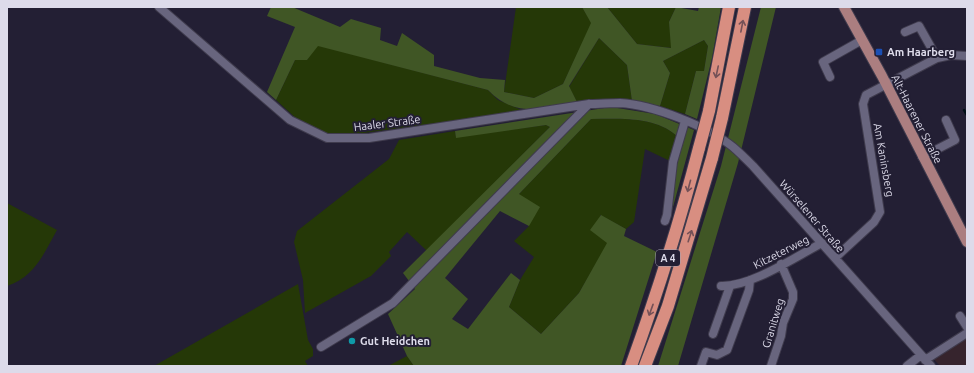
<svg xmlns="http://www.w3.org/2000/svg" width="974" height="373" viewBox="0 0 974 373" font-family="Ubuntu,sans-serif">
  <rect width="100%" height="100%" fill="#231f34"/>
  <path fill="#36242d" d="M967,336V366H940L933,358Z"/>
  <path fill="#253807" d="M516,7H582L592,23L563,84L534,98L504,92Z
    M607,7H676L669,22L672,48L637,44Z
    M599,38L627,65L632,101L578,104L569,87Z
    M704,40L708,46L704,71H696L685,114L660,106L670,73L663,61Z
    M317,45L488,90L498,100L524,111L349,135L323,133L298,120L276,100L295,60H307Z
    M591,119C620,119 654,116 677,136L670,161L645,149L634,222L626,229L600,215L608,243L579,293L541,334L509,307L520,280L534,257L514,241L529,226L519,194Z
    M546,125L550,127L427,251L407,232L389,252L391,256L371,276L305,313L303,280L294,242L297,231L389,159L399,140L455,131L456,137Z
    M7,203L57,230C44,253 35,277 7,286Z
    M298,284L308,340L313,349V356L305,361L308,366H154Z
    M407,356L414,366H388Z"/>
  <path fill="#405625" d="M271,7H292L340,27L351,19L381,28L380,40L397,46L402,33L434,55V66L480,78L505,80L504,92L534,98L563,84L591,23L582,7H607L637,44L671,48L669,22L676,7L698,11L699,7H721L712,58L697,119L685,114L696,71H704L708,46L704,40L663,61L670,73L660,106L632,101L627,65L599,38L569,86L578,104C543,108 516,119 488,90L318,46L307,60H295L276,100L267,92L295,27L267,16Z
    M761,7H776L738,163L678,366H658L721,166Z
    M611,107L655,114L694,130L670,218L677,136C654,116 620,119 591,119L519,194L540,207L529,226L500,211L445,278L468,299L452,319L468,329L511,273L520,280L509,307L541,334L579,293L607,243L590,230L601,215L626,229L624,236L657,252L621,366H414L407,356L388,314L415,289L403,273L550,127L546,125L456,138L455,131Z"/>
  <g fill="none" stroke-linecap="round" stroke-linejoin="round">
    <path stroke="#000f17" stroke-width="2.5" d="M964,110L967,115"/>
    <defs>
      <path id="minor" d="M159,7L290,120L327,138H369L589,104C599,104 610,103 620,103C653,105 707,126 733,147C740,153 747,160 753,166L931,366
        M905,32L919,26L937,58
        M830,77L823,62L862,40
        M922,157L955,140L946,120
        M665,221L667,215L673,162L685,121
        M835,258L874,222L880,212L863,104L866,95L937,58L951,55L967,56
        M721,286C751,287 795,257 822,243
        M960,316L967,327
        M713,334L730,286
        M321,347L393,303L589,104
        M925,360L967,333
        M701,366L706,352L717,355L727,350L749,290L750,280
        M771,366L781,336L783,323L793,299V292L781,264
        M907,366L921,355"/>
      <path id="major" d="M844,7L882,76L967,242"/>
      <path id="highway" d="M709,111L729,7
        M722,118L745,7
        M631,366C657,294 680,222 699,148
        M645,366L668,306L712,158"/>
    </defs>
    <use href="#minor" stroke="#3f3b4d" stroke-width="10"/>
    <use href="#major" stroke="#3f3b4d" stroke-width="12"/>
    <use href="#highway" stroke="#3f3b4d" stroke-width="14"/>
    <use href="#minor" stroke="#68657e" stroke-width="8"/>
    <use href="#major" stroke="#ab7e80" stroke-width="10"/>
    <use href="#highway" stroke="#d88e81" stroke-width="12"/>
    <defs>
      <path id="highway-bridge" d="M699,148L709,111
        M712,158L722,118"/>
    </defs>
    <use href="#highway-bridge" stroke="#3f3b4d" stroke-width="14" stroke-linecap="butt"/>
    <use href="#highway-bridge" stroke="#d88e81" stroke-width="12"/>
  </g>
  <defs><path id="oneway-shaft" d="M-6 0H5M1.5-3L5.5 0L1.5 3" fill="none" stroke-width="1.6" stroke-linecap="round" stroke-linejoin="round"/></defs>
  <g stroke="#745157">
    <use href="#oneway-shaft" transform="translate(742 26) rotate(-79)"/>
    <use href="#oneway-shaft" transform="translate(717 72) rotate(102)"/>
    <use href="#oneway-shaft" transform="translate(689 186) rotate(105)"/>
    <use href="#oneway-shaft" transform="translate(690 236) rotate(-72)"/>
    <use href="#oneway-shaft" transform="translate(651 310) rotate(110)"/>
  </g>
  <rect fill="#1a4fb4" stroke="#231f34" stroke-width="1.5" x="875" y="48" width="8" height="8" rx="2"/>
  <circle fill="#0f9aa8" stroke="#231f34" stroke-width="1.5" cx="352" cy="341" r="4"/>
  <g text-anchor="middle" stroke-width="4" stroke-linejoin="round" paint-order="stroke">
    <rect fill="#231f34" stroke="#a5a3b3" stroke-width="1" x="656" y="250" width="24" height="16" rx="3"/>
    <g font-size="10" font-weight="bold" fill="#dddbea">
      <text x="668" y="262">A 4</text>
    </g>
    <g font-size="11" font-weight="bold" fill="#dddbea" stroke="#231f34" text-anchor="start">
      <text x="887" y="56">Am Haarberg</text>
      <text x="360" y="345">Gut Heidchen</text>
    </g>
    <g font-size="11" fill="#dddbea" stroke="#231f34">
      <text transform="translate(917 119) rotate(63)" y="4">Alt-Haarener Straße</text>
      <text transform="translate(387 123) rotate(-7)" y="4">Haaler Straße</text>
      <text transform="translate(884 160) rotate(80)" y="4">Am Kaninsberg</text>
      <text transform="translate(812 216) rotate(49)" y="4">Würselener Straße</text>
      <text transform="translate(781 252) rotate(-27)" y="4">Kitzeterweg</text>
      <text transform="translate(773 323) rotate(-73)" y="4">Granitweg</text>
    </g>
  </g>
  <rect width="974" height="373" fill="none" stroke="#dddbea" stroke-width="16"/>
</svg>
